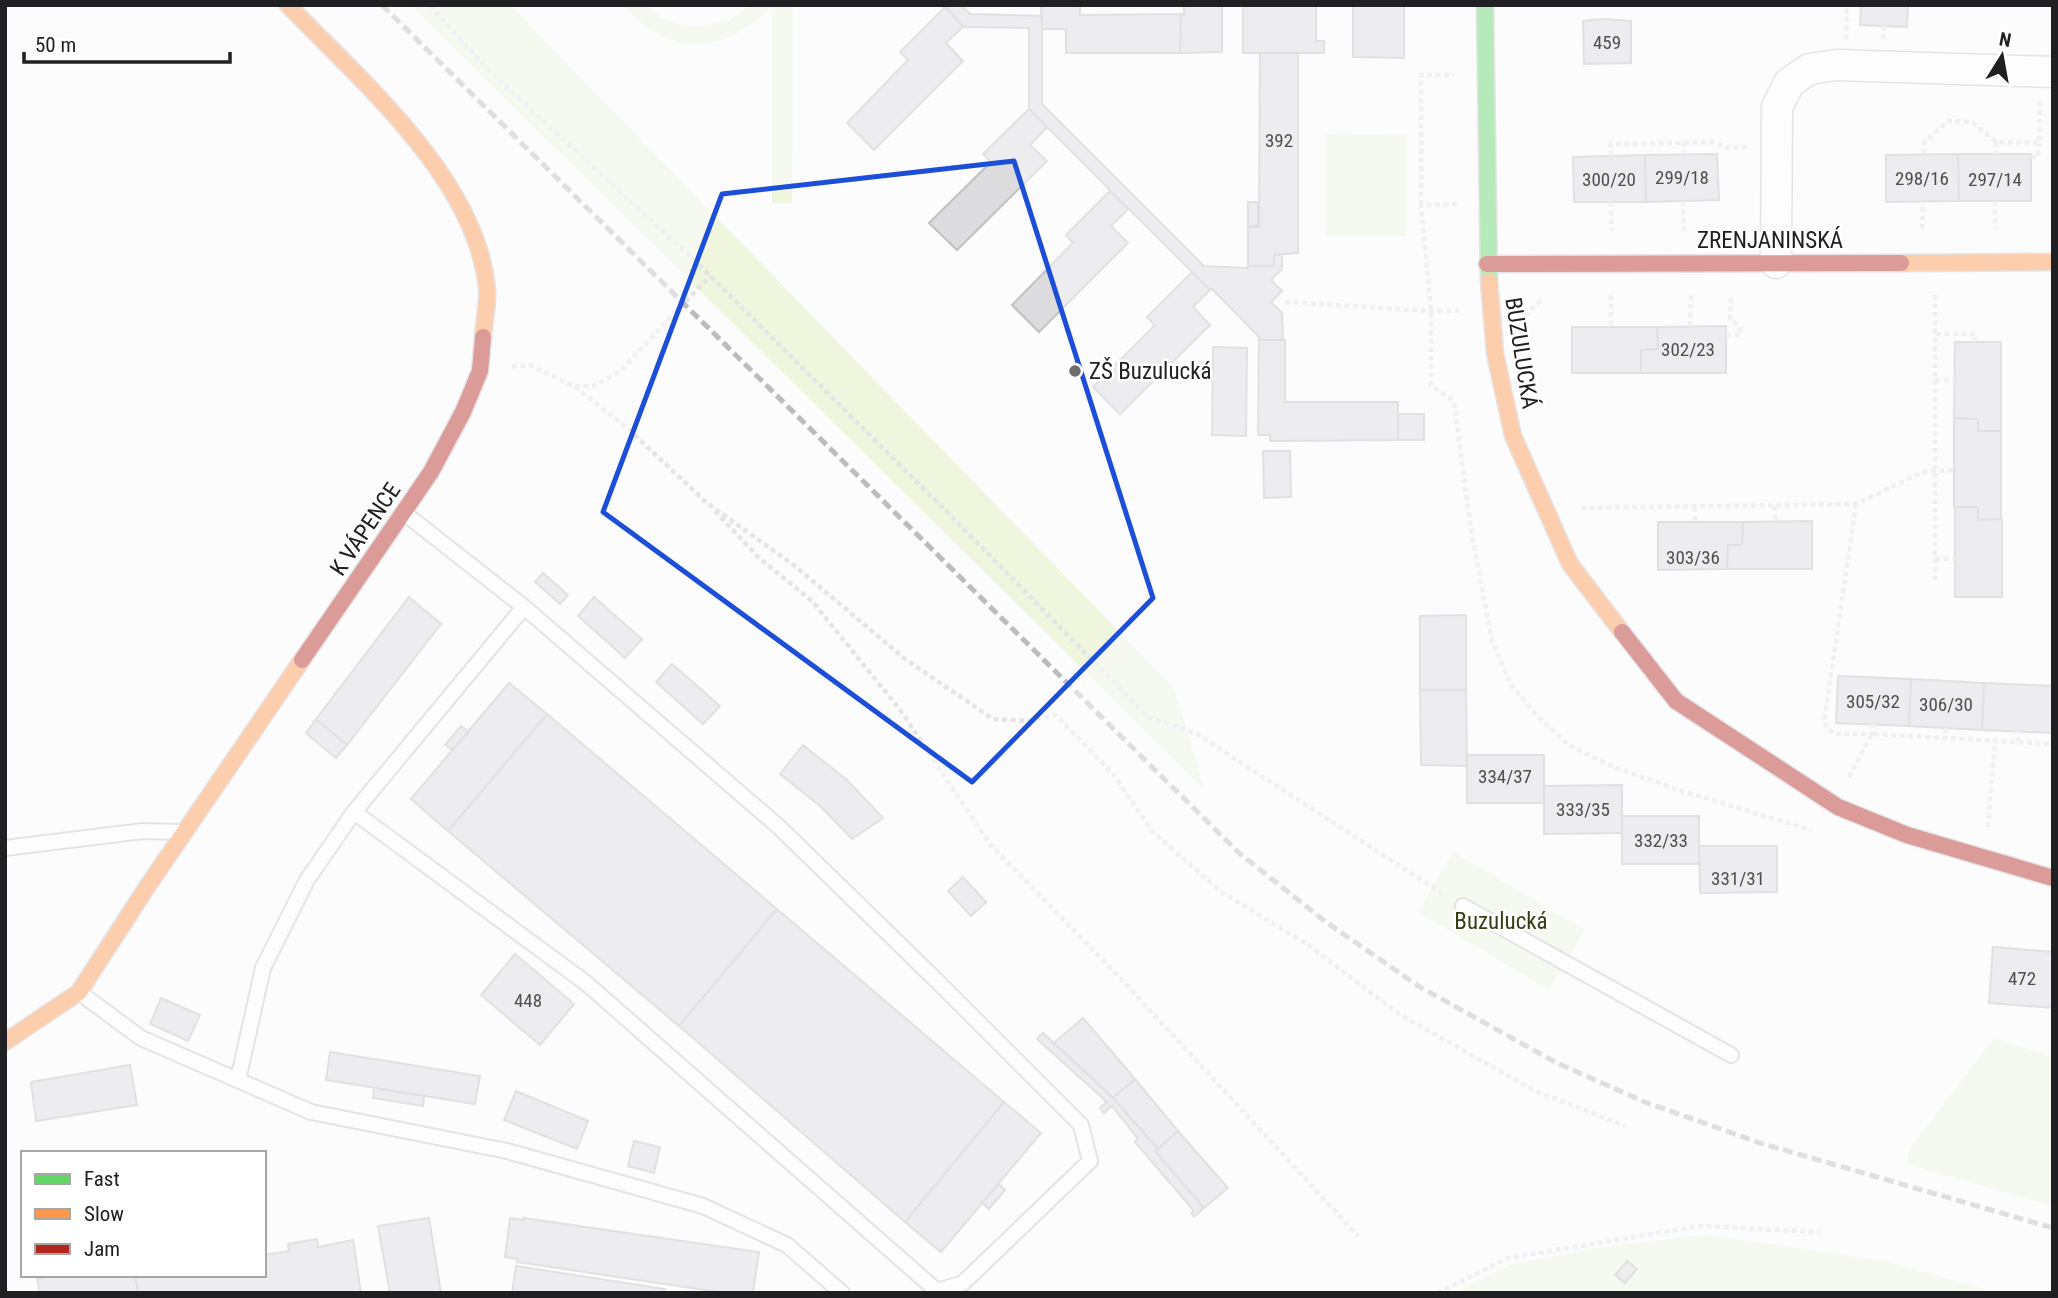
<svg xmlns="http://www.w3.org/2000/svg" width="2058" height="1298" viewBox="0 0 2058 1298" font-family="'Roboto Condensed',sans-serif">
  <rect width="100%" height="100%" fill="#fcfcfd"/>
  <path fill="#f0f6de" d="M411,5H510L1174,688L1204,789Z
    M624,5H645L662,18L679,25L697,27L729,21L751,5H793L792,203H772V6C727,54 668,59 624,5Z
    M1325,134L1405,135V236H1325Z
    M1453,852L1585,930L1549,990L1418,912Z
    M1994,1038L2053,1057V1206L1907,1164L1909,1150Z
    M1706,1235L1883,1261L1999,1293H1453L1513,1264L1604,1247Z"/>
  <path fill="#dcdcde" stroke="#c1c1c3" stroke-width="2" d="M945,5H961L970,14L1042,16V104L1204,266L1248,268V266H1274V255H1282V269L1271,280L1282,291L1271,302L1282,313L1283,340H1259V337L1212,289L1210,290L1029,109V28L963,27Z
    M1041,5H1080V15L1181,14L1180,53H1066V29H1042Z
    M1184,5H1222V52L1180,53L1181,14H1184Z
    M1243,5H1316V41H1324V53H1243Z
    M1353,5H1404V58L1353,57Z
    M1861,5H1908L1907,27L1860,25Z
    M945,7L963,27L946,43L963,61L874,150L847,123L908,60L900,52Z
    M1603,19L1631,21V63L1584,64L1583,21Z
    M1260,53H1298V253L1274,255V266H1248V227H1259Z
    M1029,109L1047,127L1030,145L1047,161L957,250L929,223L991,162L983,154Z
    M1717,154L1719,200L1646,202L1645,155Z
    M1958,154L1959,201L1886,202V155Z
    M1958,154H2031V201H1959Z
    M1645,155L1646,202H1574L1573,157Z
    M1110,191L1128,209L1111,226L1128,243L1039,332L1012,305L1073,243L1066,235Z
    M1248,202H1258V226H1248Z
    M1192,272L1210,290L1193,307L1210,325L1120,414L1093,387L1155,325L1147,317Z
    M1726,326V373H1641V350L1658,349L1657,327Z
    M1572,327H1657L1658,349L1641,350V373H1572Z
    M1259,340H1285V402H1398V440L1270,441V435H1258Z
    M1955,342H2001V431H1978V419L1954,418Z
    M1213,347L1247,348L1246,436L1212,435Z
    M1398,414H1424V440H1398Z
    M1954,418L1978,419V431H2001V519L1978,520V507H1954Z
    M1263,451H1290L1291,497L1264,498Z
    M1955,507H1978V520L2002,519V597H1955Z
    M1812,521V569H1727L1728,545H1742L1743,522Z
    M1658,522H1743L1742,545H1728L1727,569L1658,570Z
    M543,573L568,595L560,604L535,582Z
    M409,597L441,624L347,745L316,719Z
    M594,597L642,639L625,658L578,616Z
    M1466,615V690H1420V616Z
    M672,664L720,706L703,724L656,682Z
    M1838,676L1911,679L1909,726L1836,723Z
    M1911,679L1984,683L1982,730L1909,726Z
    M509,683L547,714L448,831L411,799Z
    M1984,683L2053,686V733L1982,730Z
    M1420,690H1466L1467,766L1421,765Z
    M547,714L777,909L679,1026L448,831Z
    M316,719L347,745L336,758L306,733Z
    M461,726L469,732L452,750L445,745Z
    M803,745L847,780L883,818L852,839L820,806L780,774Z
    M1467,755H1544V803H1467Z
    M1622,785V833L1544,834V786Z
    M1622,816H1699V864H1622Z
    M1699,846H1777V892L1700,893Z
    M963,877L986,902L971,916L948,891Z
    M777,909L1004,1102L905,1222L679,1026Z
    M1993,947L2053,952V1008L1989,1003Z
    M515,954L574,1004L540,1045L481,995Z
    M161,998L200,1015L188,1041L150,1024Z
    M1083,1018L1135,1079L1113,1098L1054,1043Z
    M1043,1033L1113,1098L1158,1149L1155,1151L1204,1208L1194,1217L1191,1213L1194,1211L1135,1142L1138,1139L1112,1106L1104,1113L1100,1108L1107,1102L1037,1039Z
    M330,1052L480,1076L475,1104L326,1080Z
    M130,1065L137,1105L36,1121L31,1082Z
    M1135,1079L1178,1131L1158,1149L1113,1098Z
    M374,1088L424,1096L423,1106L373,1098Z
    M516,1091L588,1121L577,1149L504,1120Z
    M1004,1102L1041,1133L941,1252L905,1222Z
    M1178,1131L1228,1188L1204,1208L1155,1151Z
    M634,1141L660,1147L654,1173L628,1166Z
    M999,1184L1005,1190L989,1209L982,1203Z
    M429,1218L441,1293H390L378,1226Z
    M510,1218L523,1220V1218L759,1252L753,1293H725L517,1262L518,1259L505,1257Z
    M317,1239L318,1247L353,1240L361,1293H138L135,1276L141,1275H264V1255L289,1251L288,1244Z
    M1627,1261L1637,1269L1625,1283L1615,1275Z
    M516,1266L665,1289L664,1293H512Z
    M60,1275H135L138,1293H40L37,1279Z"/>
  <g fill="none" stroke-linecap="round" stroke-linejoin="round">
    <defs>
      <path id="lane" d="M404,513L524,607
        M5,848L143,831L178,832
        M1463,906L1731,1055
        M80,993L141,1038L311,1112L507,1151L703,1206L787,1245L842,1293
        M238,1080L263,968L307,880L354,812L524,607L779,827L936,980L1081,1125L1090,1161L963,1283L937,1291L586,983L354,812"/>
      <path id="street" d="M1776,263L1777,107L1789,83L1809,69L1837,65L2053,72"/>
      <path id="fast" d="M1485,5L1489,281"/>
      <path id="slow" d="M288,5C361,81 477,179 487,289C488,304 484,322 483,337
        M1901,263L2053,262
        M1489,281L1495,353L1513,436L1570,564L1622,632
        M5,1042L79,992L147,887L302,660"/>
      <path id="jam" d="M1487,264L1901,263
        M1622,632L1676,701L1838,807L1907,835L2053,878
        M302,660L431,472L463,412L480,371L483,337"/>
    </defs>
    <use href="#lane" stroke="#c8c8ca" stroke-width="18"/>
    <use href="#street" stroke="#c8c8ca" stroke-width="33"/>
    <use href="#fast" stroke="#c8c8ca" stroke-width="19"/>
    <use href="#slow" stroke="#c8c8ca" stroke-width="19"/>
    <use href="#jam" stroke="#c8c8ca" stroke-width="19"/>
    <path stroke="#e5e5e6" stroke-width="4.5" stroke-dasharray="5 3.5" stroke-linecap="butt" d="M430,5L488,70L695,261L947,512L1148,717L1197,734L1446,896
      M1846,39L1847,5
      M1883,39L1884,26
      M1684,142V154
      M1996,142V154
      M1924,154V143L1948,121L1972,122L1996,142L2039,143L2040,100
      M1611,156V144L1716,142L1726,148L1748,147
      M2031,157H2038L2039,143
      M1683,201L1684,231
      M1995,201V229
      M1611,202L1612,231
      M1457,204L1421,205L1431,311V386L1454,401L1471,530L1492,641L1511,685L1538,717L1570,746L1616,768L1682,791L1811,830
      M1421,205V75H1454
      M1922,229L1923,202
      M1611,295V327
      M1935,295V580
      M1285,302L1431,311H1459
      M1525,316L1543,298
      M1690,326L1691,295
      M1936,334H1975V342
      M1726,335H1740V327L1730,319L1731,296
      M512,367L530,365L574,386L625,426L707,503L795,566L905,659L993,719L1030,721L1056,715L1114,775L1152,831L1220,891L1307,944L1399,1014L1533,1090L1625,1126
      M1935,380H1955
      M575,386H593L619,372L710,276
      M1856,504L1824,722L1833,734H1872L1873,724
      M1775,506V522
      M1695,507V522
      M1581,508L1856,504L1923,472L1954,470
      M715,511L758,557L812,601L901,711L989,843L1122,980L1358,1236
      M1935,559H1955
      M1946,728V738
      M2018,742V731
      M1849,777L1872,734L2053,744
      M1988,827L1995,741
      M1437,1293L1508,1258L1700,1226L1820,1232"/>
    <use href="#lane" stroke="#fff" stroke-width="14"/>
    <use href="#street" stroke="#fff" stroke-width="30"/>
    <use href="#fast" stroke="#63d668" stroke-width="16"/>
    <use href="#slow" stroke="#ff974d" stroke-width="16"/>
    <use href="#jam" stroke="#b3261e" stroke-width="16"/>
    <path stroke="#bcbcbd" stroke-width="5" stroke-dasharray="10 5" stroke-linecap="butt" d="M382,5L1239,853L1326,922L1420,987L1557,1063L1645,1102L1760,1143L2053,1228"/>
  </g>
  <path d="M0 0H2058V1298H0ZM1014,161L1153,598L972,782L603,512L722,194Z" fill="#fcfcfd" fill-opacity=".55" fill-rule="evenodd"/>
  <path fill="none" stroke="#1d4ed8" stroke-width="5" stroke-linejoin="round" d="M1014,161L1153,598L972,782L603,512L722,194Z"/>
  <circle fill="#6d6d6f" stroke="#fff" stroke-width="2.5" cx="1075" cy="371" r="7"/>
  <g text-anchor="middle" stroke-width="5" stroke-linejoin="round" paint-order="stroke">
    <g font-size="19" fill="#4f4f52">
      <text x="1607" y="49">459</text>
      <text x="1279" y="147">392</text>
      <text x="1682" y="184">299/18</text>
      <text x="1922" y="185">298/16</text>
      <text x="1609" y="186">300/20</text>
      <text x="1995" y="186">297/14</text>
      <text x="1688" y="356">302/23</text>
      <text x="1693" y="564">303/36</text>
      <text x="1873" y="708">305/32</text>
      <text x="1946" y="711">306/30</text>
      <text x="1505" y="783">334/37</text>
      <text x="1583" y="816">333/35</text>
      <text x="1661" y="847">332/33</text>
      <text x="1738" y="885">331/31</text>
      <text x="2022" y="985">472</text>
      <text x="528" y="1007">448</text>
    </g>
    <g font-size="23" fill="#202023" stroke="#fff">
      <text x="1770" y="248">ZRENJANINSKÁ</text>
      <text transform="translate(1522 353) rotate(81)" y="8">BUZULUCKÁ</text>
      <text transform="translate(365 529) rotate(-56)" y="8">K VÁPENCE</text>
    </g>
    <g font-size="23" fill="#202023" stroke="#fff" text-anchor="start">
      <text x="1089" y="379">ZŠ Buzulucká</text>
    </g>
    <g font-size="23" fill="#353e12" stroke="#fff">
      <text x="1501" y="929">Buzulucká</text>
    </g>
  </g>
  <rect width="2058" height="1298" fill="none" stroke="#202023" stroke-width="14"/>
  <rect x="21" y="1151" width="245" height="126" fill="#ffffff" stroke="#a6a6a7" stroke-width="2"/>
  <rect x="35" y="1174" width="35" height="10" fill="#63d668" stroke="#a6a6a7" stroke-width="2"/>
  <text x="84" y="1186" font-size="21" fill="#202023">Fast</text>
  <rect x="35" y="1209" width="35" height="10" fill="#ff974d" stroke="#a6a6a7" stroke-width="2"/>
  <text x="84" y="1221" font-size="21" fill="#202023">Slow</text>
  <rect x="35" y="1244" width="35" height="10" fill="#b3261e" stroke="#a6a6a7" stroke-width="2"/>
  <text x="84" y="1256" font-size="21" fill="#202023">Jam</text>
  <g transform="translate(2002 56) rotate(11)" stroke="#ffffff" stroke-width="5" paint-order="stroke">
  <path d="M0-5L12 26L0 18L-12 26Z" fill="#202023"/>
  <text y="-10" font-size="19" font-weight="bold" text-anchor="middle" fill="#202023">N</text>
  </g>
  <path d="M24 52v10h206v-10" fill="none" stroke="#202023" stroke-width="3.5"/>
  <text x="35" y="52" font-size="21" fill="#202023" stroke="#ffffff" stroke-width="5" paint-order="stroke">50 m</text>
</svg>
